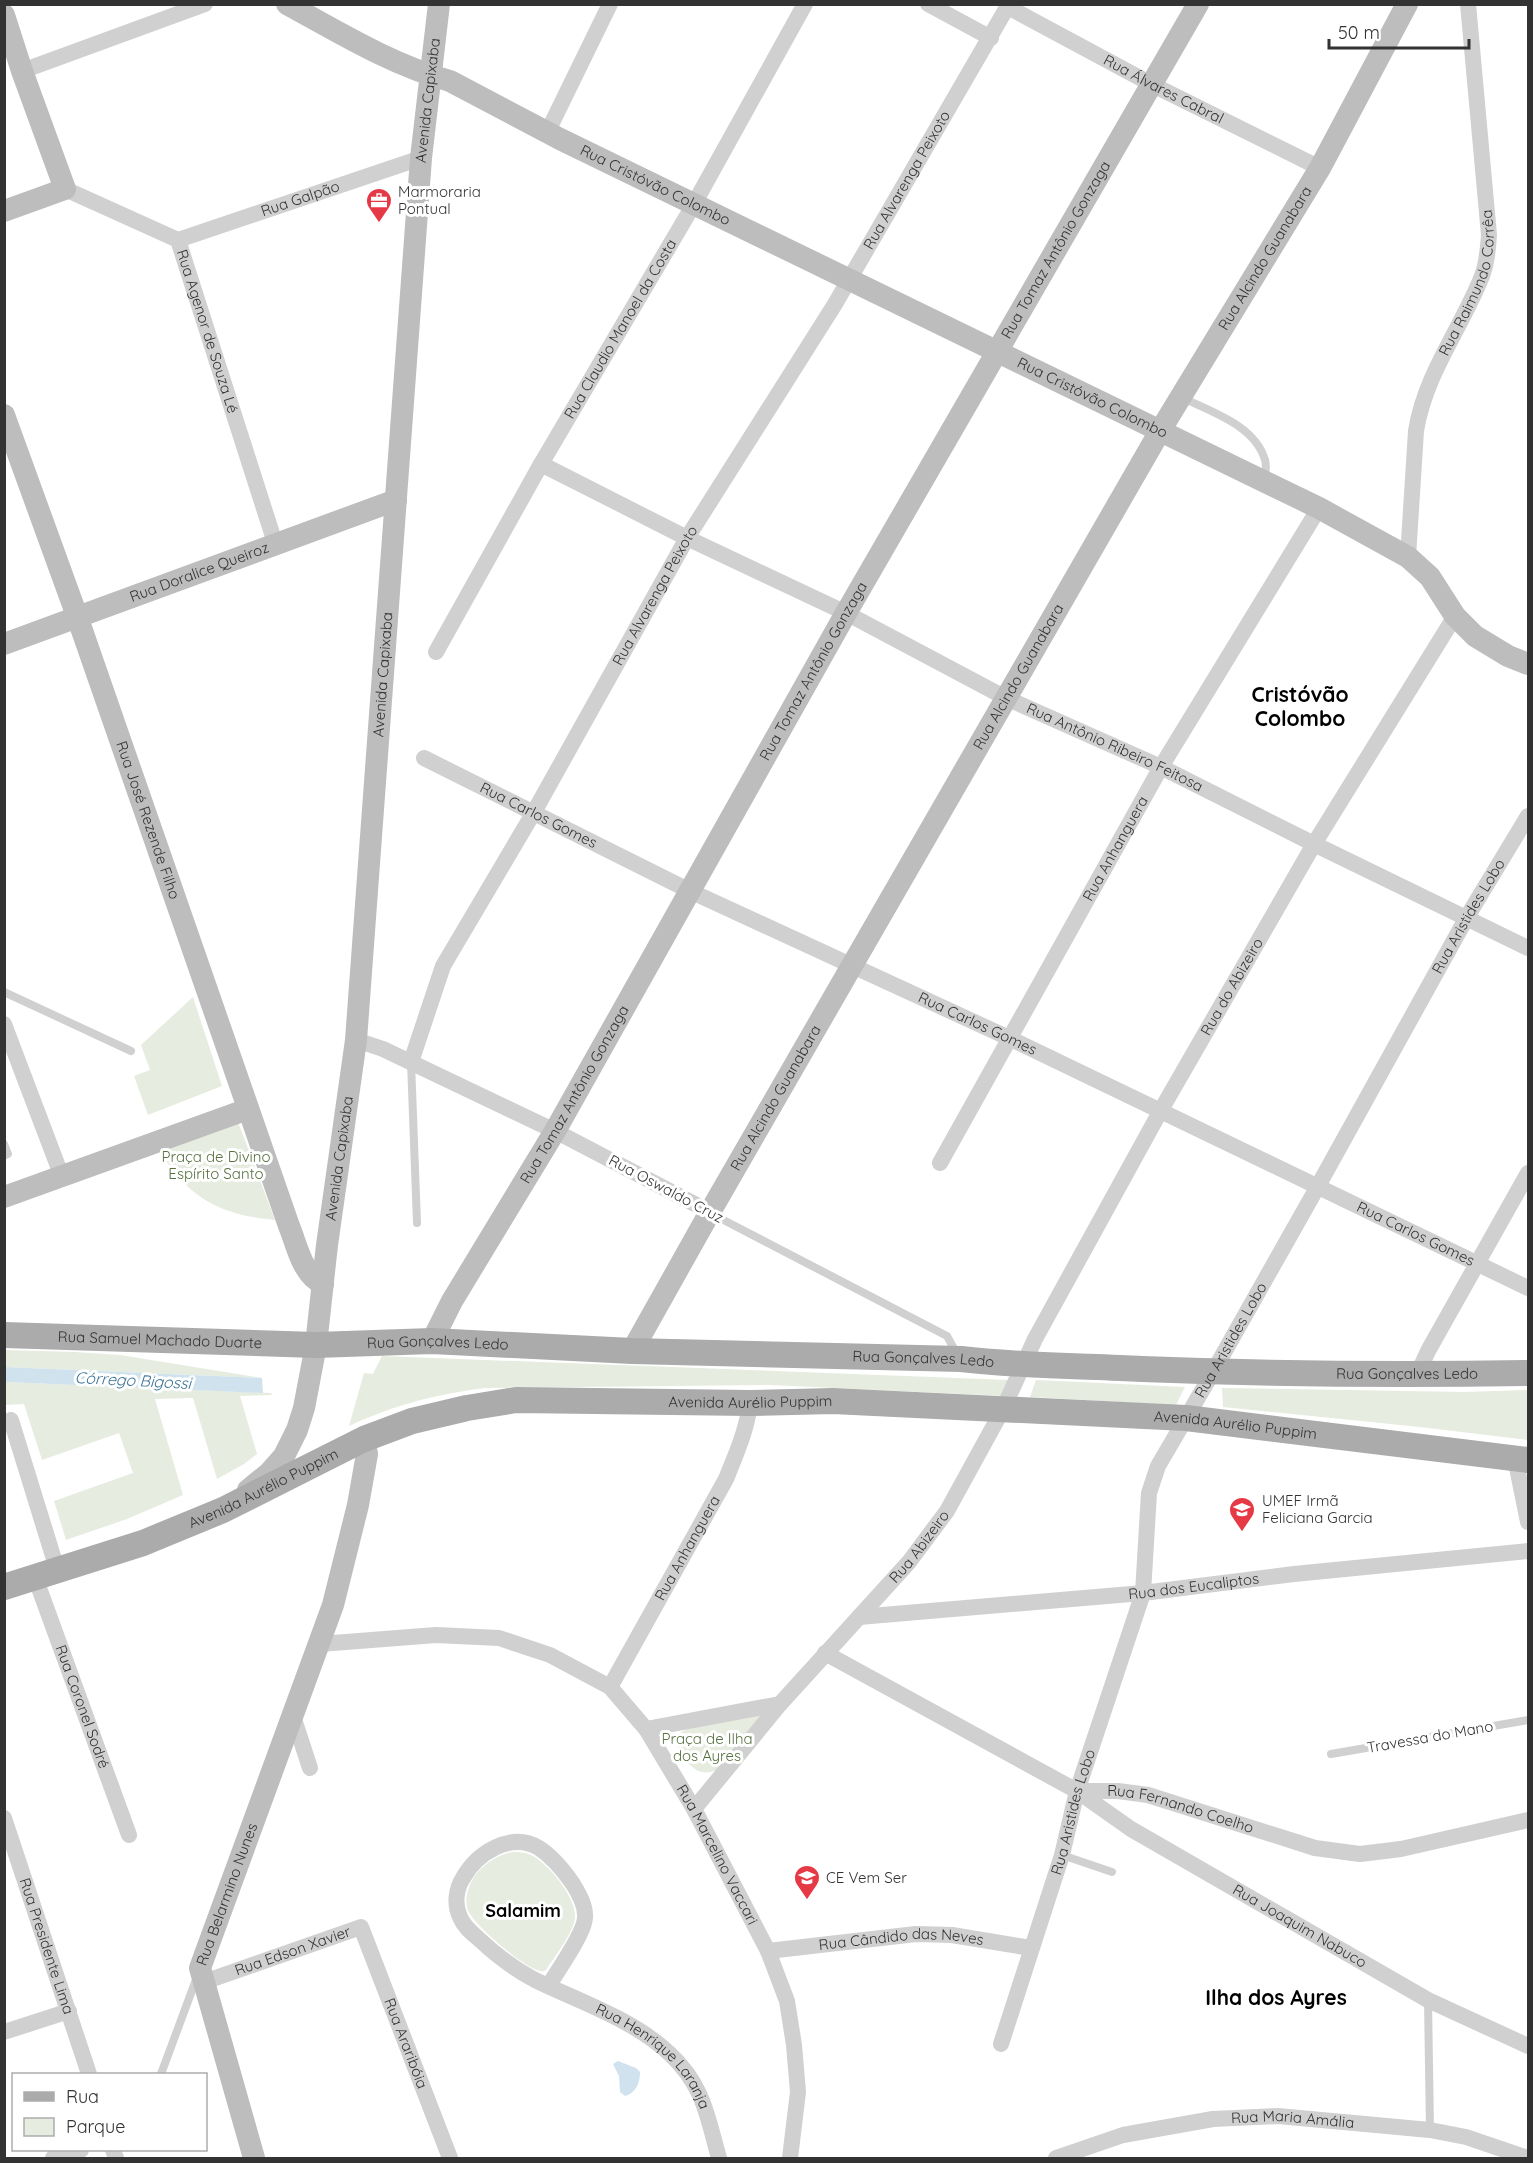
<svg xmlns="http://www.w3.org/2000/svg" width="1533" height="2163" viewBox="0 0 1533 2163" font-family="Quicksand,sans-serif">
  <rect width="100%" height="100%" fill="#fff"/>
  <path fill="#e6ecdf" d="M193,997L222,1086L148,1115L134,1076L150,1070L141,1045Z
    M238,1122L275,1220C220,1215 188,1198 159,1150Z
    M5,1350L75,1352L120,1355L262,1378L5,1367Z
    M382,1356L1009,1380L1004,1396L771,1385L485,1388C433,1395 397,1404 349,1426L364,1373L373,1374Z
    M1036,1380L1185,1387L1176,1405L1030,1397Z
    M5,1382L271,1393L272,1395L240,1396L257,1454L244,1464L217,1479L193,1398L155,1399L183,1495L127,1519L66,1540L54,1501L133,1473L119,1433L42,1460L24,1404L5,1405Z
    M1222,1388L1465,1392L1528,1390V1440L1420,1427L1223,1407Z
    M765,1712L716,1770C695,1780 684,1758 675,1742L678,1734L687,1729Z
    M512,1852C519,1852 525,1852 531,1855C548,1863 577,1898 575,1918C574,1931 556,1955 548,1967C546,1970 545,1972 541,1971C526,1970 471,1923 467,1908C465,1897 468,1887 474,1877C483,1864 497,1855 512,1852Z"/>
  <path fill="#cfe2ee" d="M5,1367L262,1378L263,1393L5,1382Z
    M618,2061L636,2068L640,2072C640,2083 636,2093 625,2096L620,2092L619,2076L613,2064Z"/>
  <g fill="none" stroke-linecap="round" stroke-linejoin="round">
    <path stroke="#d0d0d0" stroke-width="8" d="M1181,397C1211,412 1255,425 1265,460C1267,466 1265,473 1265,479
      M4,992L131,1051
      M411,1062L417,1223
      M4,1144L8,1154L4,1156
      M710,1213L947,1336L958,1356
      M1331,1754L1528,1720
      M1062,1855L1112,1872
      M1428,2000L1430,2130
      M161,2074L197,1977"/>
    <g stroke="#d0d0d0" stroke-width="16">
      <path d="M928,4L991,38"/>
      <path id="s1" d="M1008,7L1153,85L1320,168"/>
      <path d="M22,71L205,4"/>
      <path d="M547,133L610,4"/>
      <path id="s2" d="M65,189L178,240L276,546"/>
      <path id="s3" d="M178,240L421,158"/>
      <path id="s4" d="M541,464L687,538L846,613L1006,698L1161,767L1314,844L1528,948"/>
      <path id="s5" d="M1408,557L1416,431C1425,374 1461,329 1482,276C1487,263 1488,249 1489,235L1468,4"/>
      <path id="s6" d="M436,652L541,464L694,204L805,4"/>
      <path id="s7" d="M424,758L690,891L1009,1038L1528,1288"/>
      <path d="M4,1024L62,1177"/>
      <path d="M356,1040L383,1049L555,1131L710,1212"/>
      <path id="s8" d="M411,1062L443,966L534,812L687,538L835,304L1009,4"/>
      <path id="s9" d="M940,1163L1161,767L1319,508"/>
      <path d="M1417,1375L1428,1351L1528,1173"/>
      <path d="M11,1420L57,1569"/>
      <path d="M1515,1458L1528,1522"/>
      <path id="s10" d="M35,1577L129,1835"/>
      <path id="s11" d="M859,1617L1143,1593L1294,1574L1528,1551"/>
      <path id="s12" d="M320,1644L436,1635L499,1638L550,1655L610,1687L646,1729L694,1809L768,1951L787,2001L794,2045L798,2092L790,2158"/>
      <path id="s13" d="M825,1653L1077,1791L1131,1829L1428,2000L1528,2046"/>
      <path id="s14" d="M610,1687L726,1479C736,1454 747,1430 750,1403"/>
      <path d="M292,1713L310,1768"/>
      <path d="M646,1729L780,1704"/>
      <path id="s15" d="M1077,1791H1118L1148,1795L1315,1848L1360,1854L1401,1849L1528,1820"/>
      <path id="s16" d="M694,1809L780,1704L909,1562L947,1511L1003,1409L1035,1339L1161,1110L1314,844L1455,616"/>
      <path id="s17" d="M4,1818L89,2074"/>
      <path id="s18" d="M768,1951L916,1934L952,1935L1031,1948"/>
      <path id="s19" d="M204,1982L361,1927L450,2158"/>
      <path id="s20" d="M549,1985C558,1970 584,1934 585,1918C586,1906 579,1894 573,1884C564,1871 553,1857 539,1848C511,1831 477,1853 463,1878C456,1889 454,1904 460,1917C464,1927 472,1933 480,1940C496,1955 516,1970 535,1980C580,2002 633,2019 670,2054C704,2086 707,2116 719,2158"/>
      <path d="M4,2032L69,2011"/>
      <path id="s21" d="M1001,2044L1062,1855L1077,1791L1143,1593L1149,1493L1158,1466L1213,1372L1318,1186L1467,917L1528,816"/>
      <path d="M113,2150L116,2158"/>
      <path d="M53,2158L81,2150"/>
      <path id="s22" d="M1056,2158L1123,2135L1213,2119L1278,2116L1430,2130L1466,2137L1528,2158"/>
    </g>
    <g stroke="#bdbdbd" stroke-width="22">
      <path id="s23" d="M287,4C340,33 392,65 450,81L560,139L1319,508L1408,557L1430,577L1455,616L1475,636L1508,656L1528,664"/>
      <path d="M4,15L22,71L65,189L4,211"/>
      <path id="s24" d="M4,415L77,616L289,1226C297,1245 302,1275 323,1284"/>
      <path id="s25" d="M4,644L396,500"/>
      <path d="M4,1197L248,1109"/>
      <path id="s26" d="M432,1341L452,1301L555,1131L846,613L1198,4"/>
      <path id="s27" d="M632,1351L710,1212L1160,431L1320,168L1407,4"/>
      <path id="s28" d="M248,1490L269,1473L284,1456L297,1430L304,1408L316,1345L327,1245L356,1040L421,158L439,4"/>
      <path id="s29" d="M254,2158L200,1968L333,1605L358,1505L367,1454L364,1439"/>
    </g>
    <g stroke="#ababab" stroke-width="26">
      <path id="s30" d="M4,1335L316,1345L432,1341L632,1351L961,1359C1021,1366 1081,1366 1142,1369C1271,1374 1400,1375 1528,1373"/>
      <path id="s31" d="M4,1587L143,1543L223,1510L364,1439L412,1421L467,1408L516,1400L750,1403L833,1401L1186,1418L1528,1460"/>
    </g>
  </g>
  <defs>
    <symbol id="office-pin" viewBox="-11 -11 22 30"><path d="M0 17L-7.5 6A9.5 9.5 0 1 1 7.5 6Z" fill="#e63946" stroke="#fff"/><path d="M-6-3h4V-5.5h4V-3h4V5H-6ZM-1-4.5V-3h2v-1.5ZM-6 0V1H6V0Z" fill="#fff"/></symbol>
    <symbol id="school-pin" viewBox="-11 -11 22 30"><path d="M0 17L-7.5 6A9.5 9.5 0 1 1 7.5 6Z" fill="#e63946" stroke="#fff"/><path d="M0-5L7-2L0 1L-7-2ZM-4 1L0 2.5L4 1V4Q0 6-4 4Z" fill="#fff"/></symbol>
  </defs>
  <g fill-rule="evenodd">
    <use href="#office-pin" x="364" y="186" width="30" height="40"/>
    <use href="#school-pin" x="1227" y="1495" width="30" height="40"/>
    <use href="#school-pin" x="792" y="1863" width="30" height="40"/>
  </g>
  <g text-anchor="middle" stroke-width="6" stroke-linejoin="round" paint-order="stroke">
    <g font-size="15" fill="#333" stroke="#fff">
      <text dy="5" stroke="none"><textPath href="#s1" startOffset="176">Rua Álvares Cabral</textPath></text>
      <text dy="5" stroke="none"><textPath href="#s28" startOffset="1416">Avenida Capixaba</textPath></text>
      <text dy="5" stroke="none"><textPath href="#s8" startOffset="1014">Rua Alvarenga Peixoto</textPath></text>
      <text dy="5" stroke="none"><textPath href="#s23" startOffset="411">Rua Cristóvão Colombo</textPath></text>
      <text dy="5" stroke="none"><textPath href="#s3" startOffset="129">Rua Galpão</textPath></text>
      <text dy="5" stroke="none"><textPath href="#s26" startOffset="1257">Rua Tomaz Antônio Gonzaga</textPath></text>
      <text dy="5" stroke="none"><textPath href="#s27" startOffset="1263">Rua Alcindo Guanabara</textPath></text>
      <text dy="5" stroke="none"><textPath href="#s5" startOffset="285">Rua Raimundo Corrêa</textPath></text>
      <text dy="5" stroke="none"><textPath href="#s6" startOffset="372">Rua Claudio Manoel da Costa</textPath></text>
      <text dy="5" stroke="none"><textPath href="#s2" startOffset="220">Rua Agenor de Souza Lé</textPath></text>
      <text dy="5" stroke="none"><textPath href="#s23" startOffset="897">Rua Cristóvão Colombo</textPath></text>
      <text dy="5" stroke="none"><textPath href="#s25" startOffset="208">Rua Doralice Queiroz</textPath></text>
      <text dy="5" stroke="none"><textPath href="#s8" startOffset="528">Rua Alvarenga Peixoto</textPath></text>
      <text dy="5" stroke="none"><textPath href="#s26" startOffset="771">Rua Tomaz Antônio Gonzaga</textPath></text>
      <text dy="5" stroke="none"><textPath href="#s28" startOffset="840">Avenida Capixaba</textPath></text>
      <text dy="5" stroke="none"><textPath href="#s27" startOffset="777">Rua Alcindo Guanabara</textPath></text>
      <text dy="5" stroke="none"><textPath href="#s4" startOffset="640">Rua Antônio Ribeiro Feitosa</textPath></text>
      <text dy="5" stroke="none"><textPath href="#s7" startOffset="128">Rua Carlos Gomes</textPath></text>
      <text dy="5" stroke="none"><textPath href="#s24" startOffset="430">Rua José Rezende Filho</textPath></text>
      <text dy="5" stroke="none"><textPath href="#s9" startOffset="360">Rua Anhanguera</textPath></text>
      <text dy="5" stroke="none"><textPath href="#s21" startOffset="1233">Rua Aristides Lobo</textPath></text>
      <text dy="5" stroke="none"><textPath href="#s16" startOffset="988">Rua do Abizeiro</textPath></text>
      <text dy="5" stroke="none"><textPath href="#s7" startOffset="614">Rua Carlos Gomes</textPath></text>
      <text dy="5" stroke="none"><textPath href="#s26" startOffset="285">Rua Tomaz Antônio Gonzaga</textPath></text>
      <text dy="5" stroke="none"><textPath href="#s27" startOffset="291">Rua Alcindo Guanabara</textPath></text>
      <text dy="5" stroke="none"><textPath href="#s28" startOffset="354">Avenida Capixaba</textPath></text>
      <text transform="translate(666 1189) rotate(28)" y="5">Rua Oswaldo Cruz</text>
      <text dy="5" stroke="none"><textPath href="#s7" startOffset="1100">Rua Carlos Gomes</textPath></text>
      <text dy="5" stroke="none"><textPath href="#s30" startOffset="156">Rua Samuel Machado Duarte</textPath></text>
      <text dy="5" stroke="none"><textPath href="#s21" startOffset="747">Rua Aristides Lobo</textPath></text>
      <text dy="5" stroke="none"><textPath href="#s30" startOffset="434">Rua Gonçalves Ledo</textPath></text>
      <text dy="5" stroke="none"><textPath href="#s30" startOffset="920">Rua Gonçalves Ledo</textPath></text>
      <text dy="5" stroke="none"><textPath href="#s30" startOffset="1404">Rua Gonçalves Ledo</textPath></text>
      <text dy="5" stroke="none"><textPath href="#s31" startOffset="782">Avenida Aurélio Puppim</textPath></text>
      <text dy="5" stroke="none"><textPath href="#s31" startOffset="1268">Avenida Aurélio Puppim</textPath></text>
      <text dy="5" stroke="none"><textPath href="#s31" startOffset="278">Avenida Aurélio Puppim</textPath></text>
      <text dy="5" stroke="none"><textPath href="#s16" startOffset="346">Rua Abizeiro</textPath></text>
      <text dy="5" stroke="none"><textPath href="#s14" startOffset="159">Rua Anhanguera</textPath></text>
      <text dy="5" stroke="none"><textPath href="#s11" startOffset="336">Rua dos Eucaliptos</textPath></text>
      <text dy="5" stroke="none"><textPath href="#s10" startOffset="138">Rua Coronel Sodré</textPath></text>
      <text transform="translate(1430 1737) rotate(-10)" y="5">Travessa do Mano</text>
      <text dy="5" stroke="none"><textPath href="#s15" startOffset="106">Rua Fernando Coelho</textPath></text>
      <text dy="5" stroke="none"><textPath href="#s21" startOffset="243">Rua Aristides Lobo</textPath></text>
      <text dy="5" stroke="none"><textPath href="#s12" startOffset="501">Rua Marcelino Vaccari</textPath></text>
      <text dy="5" stroke="none"><textPath href="#s29" startOffset="276">Rua Belarmino Nunes</textPath></text>
      <text dy="5" stroke="none"><textPath href="#s13" startOffset="548">Rua Joaquim Nabuco</textPath></text>
      <text dy="5" stroke="none"><textPath href="#s18" startOffset="134">Rua Cândido das Neves</textPath></text>
      <text dy="5" stroke="none"><textPath href="#s17" startOffset="135">Rua Presidente Lima</textPath></text>
      <text dy="5" stroke="none"><textPath href="#s19" startOffset="94">Rua Edson Xavier</textPath></text>
      <text dy="5" stroke="none"><textPath href="#s19" startOffset="291">Rua Araribóia</textPath></text>
      <text dy="5" stroke="none"><textPath href="#s20" startOffset="537">Rua Henrique Laranja</textPath></text>
      <text dy="5" stroke="none"><textPath href="#s22" startOffset="242">Rua Maria Amália</textPath></text>
    </g>
    <g font-size="15" fill="#333" stroke="#fff" text-anchor="start">
      <text x="398" y="197">Marmoraria<tspan x="398" dy="17">Pontual</tspan></text>
      <text x="1262" y="1506">UMEF Irmã<tspan x="1262" dy="17">Feliciana Garcia</tspan></text>
      <text x="826" y="1883">CE Vem Ser</text>
    </g>
    <g font-size="15" fill="#56703f" stroke="#fff">
      <text x="216" y="1162">Praça de Divino<tspan x="216" dy="17">Espírito Santo</tspan></text>
      <text x="707" y="1744">Praça de Ilha<tspan x="707" dy="17">dos Ayres</tspan></text>
    </g>
    <g font-size="16" font-style="italic" fill="#3f7597" stroke="#fff">
      <text transform="translate(133 1380) rotate(3)" y="6">Córrego Bigossi</text>
    </g>
    <g font-size="18" font-weight="bold" fill="#000" stroke="#fff">
      <text x="523" y="1917">Salamim</text>
    </g>
    <g font-size="21" font-weight="bold" fill="#000" stroke="#fff">
      <text x="1300" y="702">Cristóvão<tspan x="1300" dy="24">Colombo</tspan></text>
      <text x="1276" y="2005">Ilha dos Ayres</text>
    </g>
  </g>
  <rect width="1533" height="2163" fill="none" stroke="#333333" stroke-width="12"/>
  <rect x="12" y="2073" width="195" height="78" fill="#ffffff" stroke="#adadad" stroke-width="1.5"/>
  <rect x="24" y="2092" width="30" height="9" fill="#ababab" stroke="#adadad" stroke-width="1.5"/>
  <text x="66" y="2103" font-size="18" fill="#333333">Rua</text>
  <rect x="24" y="2118" width="30" height="18" fill="#e6ecdf" stroke="#adadad" stroke-width="1.5"/>
  <text x="66" y="2133" font-size="18" fill="#333333">Parque</text>
  <path d="M1329 39v9h140v-9" fill="none" stroke="#333333" stroke-width="3"/>
  <text x="1338" y="39" font-size="18" fill="#333333" stroke="#ffffff" stroke-width="4.5" paint-order="stroke">50 m</text>
</svg>
